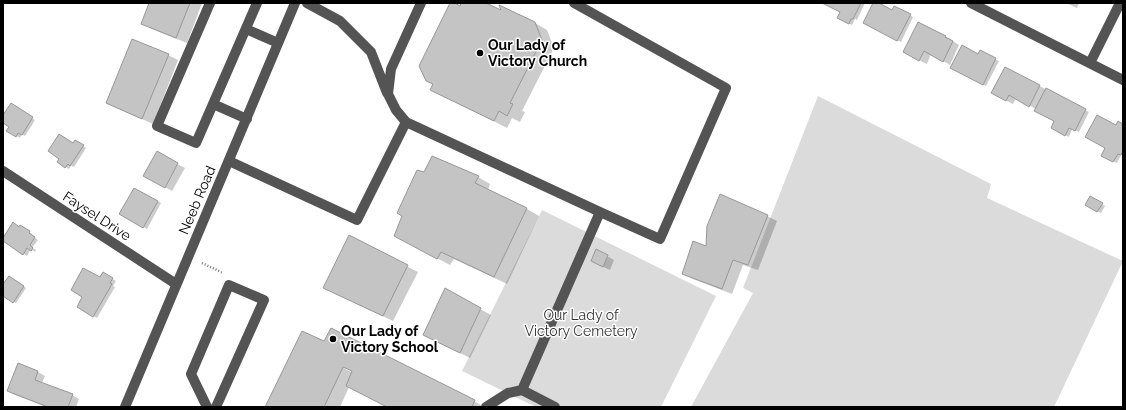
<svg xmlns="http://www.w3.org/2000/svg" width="1126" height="410" viewBox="0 0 1126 410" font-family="Raleway,sans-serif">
  <rect width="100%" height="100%" fill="#fff"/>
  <path fill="#dbdbdb" d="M818,96L991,184L987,198L1123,261L1054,407H691L753,293L743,288Z
    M542,210L716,296L661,407H536L462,371Z"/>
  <path fill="#0003" fill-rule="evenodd" d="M150,3H202L187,43L152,29L142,23Z
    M451,3L460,7L462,3H483L503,12L535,23L547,30L554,48L522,111L525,112L520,122L512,118L507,128L444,96L434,84Z
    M824,3H865L857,20L855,19L852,25L841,19V12Z
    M874,3H876L892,11L910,15L913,17L901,42L864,23Z
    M1066,3H1079L1077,8Z
    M945,36L959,45L950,65L931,54L927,64L911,56Z
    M981,52L999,61L986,86L952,68L979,55Z
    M168,55L178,60L153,124L117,108L107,103Z
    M1005,68L1089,112L1079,132L1072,129L1069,137L1052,128L1056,121L1036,109L1016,98L1013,104L999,97Z
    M11,104L35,120L25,136L22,134L20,138L8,130L10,127L3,122V117Z
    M1123,125V155H1121L1117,163L1102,156Z
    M75,141L86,148L74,167L71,166L69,169L58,162Z
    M157,153L185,168L172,191L144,175Z
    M425,173L478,177L490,184L488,190L527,209L539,216L507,284L454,259L450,265L408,243Z
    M135,189L161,203L147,229L121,214Z
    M1090,198L1105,206L1101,213L1086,205Z
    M767,216L777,221L758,270L743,265L732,294L693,279L683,273L706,248Z
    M21,226L32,234L31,235L38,240L32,248L36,250L35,252L31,249L27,256L3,240Z
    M349,237L418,272L393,321L334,293Z
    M607,256L614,260L610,270L599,265Z
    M103,273L116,281L113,286L115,287L97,318L78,306Z
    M9,277L26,288L16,303L3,295V286Z
    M445,290L491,315L470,358L434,340Z
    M303,333L474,401L484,407H388L349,387L340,407H266ZM338,365L353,371V373Z
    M18,364L38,372L45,376L42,383L72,395L79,399L76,407H47L15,395L8,391Z"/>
  <path fill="#c4c4c4" stroke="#989898" d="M149,3H190L176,38L141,24Z
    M450,3H455L460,6L461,3H486L501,10L499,5L535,22L542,40L510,103L513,104L507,116L499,111L494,121L430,90L433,84L426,81L419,66Z
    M822,3H861L853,19H851L849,24L837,18L840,12Z
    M873,3H879L892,10L894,6L911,14L897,41L863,23Z
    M918,22L946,36L945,37L953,41L943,62L924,51L919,61L903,52Z
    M132,39L169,54L142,119L106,103Z
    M962,45L978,54L980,50L996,58L983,85L950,68Z
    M1005,67L1040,85L1029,107L1009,95L1006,101L991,93Z
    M1046,88L1086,109L1075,131L1069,128L1065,136L1051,128L1054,121L1034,111Z
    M11,103L33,117L22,135L18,133L16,137L6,131L9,127L3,123V115Z
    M1097,115L1116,125L1118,121L1123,124V151L1121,155L1118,154L1113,162L1101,156L1105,148L1085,137Z
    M59,134L73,143L75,140L84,145L70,166L68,164L65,168L57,162L59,159L48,151Z
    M157,151L178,163L165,188L143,176Z
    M432,156L479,176L475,183L527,208L494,277L441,252L437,259L394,236L402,216L397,213L417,170L424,172Z
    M134,188L158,201L143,228L119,214Z
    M720,194L768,215L748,265L733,260L722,289L682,274L693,241L706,246L707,226Z
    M1090,196L1103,203L1097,212L1085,205Z
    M13,222L19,227L20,225L30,231L29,233L35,237L30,245L33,248L31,251L27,248L23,255L3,241V238Z
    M349,235L408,265L383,316L323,288Z
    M596,249L608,255L603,267L591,261Z
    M83,268L100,277L103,272L113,278L110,283L112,284L93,317L77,307L82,297L71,290Z
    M9,276L24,286L13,303L3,296V284Z
    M445,288L481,308L460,353L423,335Z
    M331,328L475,400L472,407H387L346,386L352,371L343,367L324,407H265L302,331L324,341Z
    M18,363L38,371L35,380L73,394L68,407H48L7,391Z"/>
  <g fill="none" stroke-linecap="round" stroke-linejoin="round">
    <path stroke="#767676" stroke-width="2.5" stroke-dasharray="1 2" stroke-linecap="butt" d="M202,263L223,273"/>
    <path stroke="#545454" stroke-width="10" d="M210,3L157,126L196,143L257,3
      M307,3L340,21L371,52L387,93
      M574,3L726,88L660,239L600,212
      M971,3L1123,80
      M246,29L278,43
      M1090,63L1120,3
      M213,104L247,119
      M406,122L600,212L522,390
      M229,161L357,220L406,122L396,110L388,94L391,69L421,3
      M3,171L176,284
      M125,407L295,3
      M207,407L191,374L229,285L264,300L216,407
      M486,407L508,393L522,390L555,407"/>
  </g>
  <g fill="#000" stroke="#fff" stroke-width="1.5">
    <circle cx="480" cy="53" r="4"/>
    <circle cx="333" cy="339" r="4"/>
  </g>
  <g text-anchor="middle" stroke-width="3" stroke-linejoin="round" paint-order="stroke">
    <g font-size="14" font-weight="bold" fill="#000" stroke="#fff" text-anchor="start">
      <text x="488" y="50">Our Lady of<tspan x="488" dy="16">Victory Church</tspan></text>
      <text x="341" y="336">Our Lady of<tspan x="341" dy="16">Victory School</tspan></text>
    </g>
    <g font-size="14" fill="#000" stroke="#fff">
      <text transform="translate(197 200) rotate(-67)" y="5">Neeb Road</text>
      <text transform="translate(97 216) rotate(33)" y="5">Faysel Drive</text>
    </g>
    <g font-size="14" fill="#323232" stroke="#fff">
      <text x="581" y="320">Our Lady of<tspan x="581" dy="16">Victory Cemetery</tspan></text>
    </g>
  </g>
  <rect width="1126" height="410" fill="none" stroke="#000000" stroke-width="8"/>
</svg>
